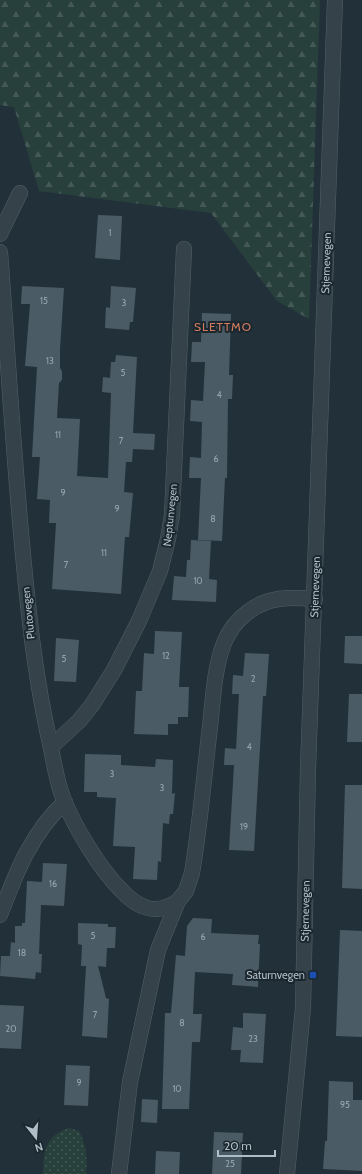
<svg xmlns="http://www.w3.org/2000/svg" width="362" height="1174" viewBox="0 0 362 1174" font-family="Cabin,sans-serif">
  <defs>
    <pattern id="grass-dots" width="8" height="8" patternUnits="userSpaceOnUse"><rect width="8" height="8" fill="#28403c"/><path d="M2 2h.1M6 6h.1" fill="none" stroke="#455a57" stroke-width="1.8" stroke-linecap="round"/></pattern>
    <pattern id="forest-firs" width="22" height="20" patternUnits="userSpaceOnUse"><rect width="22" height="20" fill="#28403c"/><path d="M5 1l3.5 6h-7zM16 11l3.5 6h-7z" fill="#455a57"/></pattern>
  </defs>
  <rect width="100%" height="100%" fill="#223139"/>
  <path fill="url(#grass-dots)" d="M69,1128L79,1131C87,1147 87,1156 86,1174H43C44,1151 44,1137 69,1128Z"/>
  <path fill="url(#forest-firs)" d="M0,0H320L309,319L277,301L211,213L39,191L14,107L0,105Z"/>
  <path fill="#4a5b65" d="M98,215L122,216L120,260L95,258Z
    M22,286L64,288L60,349V368L62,371V380L59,383L57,418L80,419L77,476L108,478L111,393L102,392L103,377L110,378L111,362H115L116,355L137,357L133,433L155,434L154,450L133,449L132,462H126L124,492L133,493L129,537H125L121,594L52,589L56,523H49L50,500L37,499L40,457H32L37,367L25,366L30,304H21Z
    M111,286L136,288L133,322H130L129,330L105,328L106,307L110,308Z
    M202,313L231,314L229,375H233L232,399H228L227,478H225L222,541L198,540L201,478H189L190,457L201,458L202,422L190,421L191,400L203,401L205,362H191L192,342H201Z
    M191,540L211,541L209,579L217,580L216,602L172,600L174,576L186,577L187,560H190Z
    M155,631L182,632L179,687H189L188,717H178V724H168V735L134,734L136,691H142L144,653L154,654Z
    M345,636H362V664L344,663Z
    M56,638L79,640L76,682L54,681Z
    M245,653L269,654L266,696H263L254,851L229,850L234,765H224L225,748L236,749L239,694H232L233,675L243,676Z
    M349,694H362V742H347Z
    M85,754L121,755V765L155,767L156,759L173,760L172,794L175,793L173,814H170L169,824L163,823L161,862L158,861L157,880L133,879L135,847L113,846L116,798L97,797V792H84Z
    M345,785H362V889L342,888Z
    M43,863L67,864L64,906L41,905L39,954H42L41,973L36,972L35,979L0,976L1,956H10L11,942L15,943V926H22V923H25L27,881L42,882Z
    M193,918L212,919L211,933L259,935L258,944H260L258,987L232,985L233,974L195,972L193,1014H202L200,1042H192L189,1109H162L165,1013H171L176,955L185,956L187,926Z
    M78,923L108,924V927H116L115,948H107L106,967L98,966L106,998L109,999L107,1038L82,1036L86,966H81L82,945L78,944Z
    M340,930L362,931V1037L336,1036Z
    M0,1005L24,1006L21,1049L0,1048Z
    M243,1013L266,1014L263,1063L240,1062L241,1050H231L233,1027L243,1028Z
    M66,1065L90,1066L88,1106L64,1105Z
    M329,1081L353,1082V1100H362V1171L323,1169L325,1141H327Z
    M142,1099L158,1100L157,1123L141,1122Z
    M214,1132L243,1133L241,1174H212Z
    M156,1151L180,1152L179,1174H155Z"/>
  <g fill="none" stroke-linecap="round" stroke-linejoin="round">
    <defs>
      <path id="minor" d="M0,234L20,193
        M0,252C9,370 15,487 28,604C33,653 40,700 51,748C54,764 57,782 63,798C74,826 99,868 121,890C137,907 155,917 178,901
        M51,747L79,721L92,705L114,670L139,621L160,571L168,539L172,515L184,249
        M0,915C16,873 31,833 65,802
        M119,1174L130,1082L158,950L178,901L186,891L192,873C200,825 204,776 210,727C213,700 214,669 224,643C229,631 237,620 248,612C268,596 291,597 315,599
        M287,1174L303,1008L308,769L335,0"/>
    </defs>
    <use href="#minor" stroke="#536068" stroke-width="16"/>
    <use href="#minor" stroke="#35424a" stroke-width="15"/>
  </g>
  <rect fill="#1a4fb4" stroke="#1b272e" stroke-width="1.5" x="309" y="971" width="8" height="8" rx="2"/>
  <g text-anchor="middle" stroke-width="4" stroke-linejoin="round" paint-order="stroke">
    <g font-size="9" fill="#96a4ae">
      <text x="110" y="236">1</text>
      <text x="44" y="304">15</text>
      <text x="124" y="306">3</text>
      <text x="50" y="364">13</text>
      <text x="123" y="376">5</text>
      <text x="219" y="398">4</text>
      <text x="58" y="438">11</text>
      <text x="121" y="444">7</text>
      <text x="216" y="462">6</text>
      <text x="63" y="496">9</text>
      <text x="117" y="512">9</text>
      <text x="213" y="522">8</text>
      <text x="104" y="556">11</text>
      <text x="66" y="568">7</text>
      <text x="198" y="584">10</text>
      <text x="166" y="659">12</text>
      <text x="64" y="662">5</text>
      <text x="253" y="682">2</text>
      <text x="249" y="750">4</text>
      <text x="112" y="777">3</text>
      <text x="162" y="791">3</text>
      <text x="244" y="830">19</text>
      <text x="53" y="887">16</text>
      <text x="93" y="939">5</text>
      <text x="203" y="940">6</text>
      <text x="22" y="956">18</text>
      <text x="95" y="1018">7</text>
      <text x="182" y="1026">8</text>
      <text x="11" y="1032">20</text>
      <text x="253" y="1042">23</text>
      <text x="79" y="1086">9</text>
      <text x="177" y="1092">10</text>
      <text x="345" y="1108">95</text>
      <text x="230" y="1167">25</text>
    </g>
    <g font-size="11" fill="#b0bdc6" stroke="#1b272e">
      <text transform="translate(326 263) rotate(-88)" y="4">Stjernevegen</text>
      <text transform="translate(170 515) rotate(-84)" y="4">Neptunvegen</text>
      <text transform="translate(315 587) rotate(-88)" y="4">Stjernevegen</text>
      <text transform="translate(28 613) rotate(-96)" y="4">Plutovegen</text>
      <text transform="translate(305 911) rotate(-89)" y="4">Stjernevegen</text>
    </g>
    <g font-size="11" fill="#b0bdc6" stroke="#1b272e" text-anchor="end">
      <text x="305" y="979">Saturnvegen</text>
    </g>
    <g font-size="12" letter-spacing="1" fill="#d27b5f" stroke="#1b272e">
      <text x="223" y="331">SLETTMO</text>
    </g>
  </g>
  <g transform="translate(36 1138) rotate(163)" stroke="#1b272e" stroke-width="3" paint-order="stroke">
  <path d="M0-3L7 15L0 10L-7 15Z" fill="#b0bdc6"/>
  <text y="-6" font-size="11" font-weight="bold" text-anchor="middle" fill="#b0bdc6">N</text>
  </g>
  <path d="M218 1150v6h57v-6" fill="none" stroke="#b0bdc6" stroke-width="2"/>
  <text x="224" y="1150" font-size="12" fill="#b0bdc6" stroke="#1b272e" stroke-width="3" paint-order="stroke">20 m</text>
</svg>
